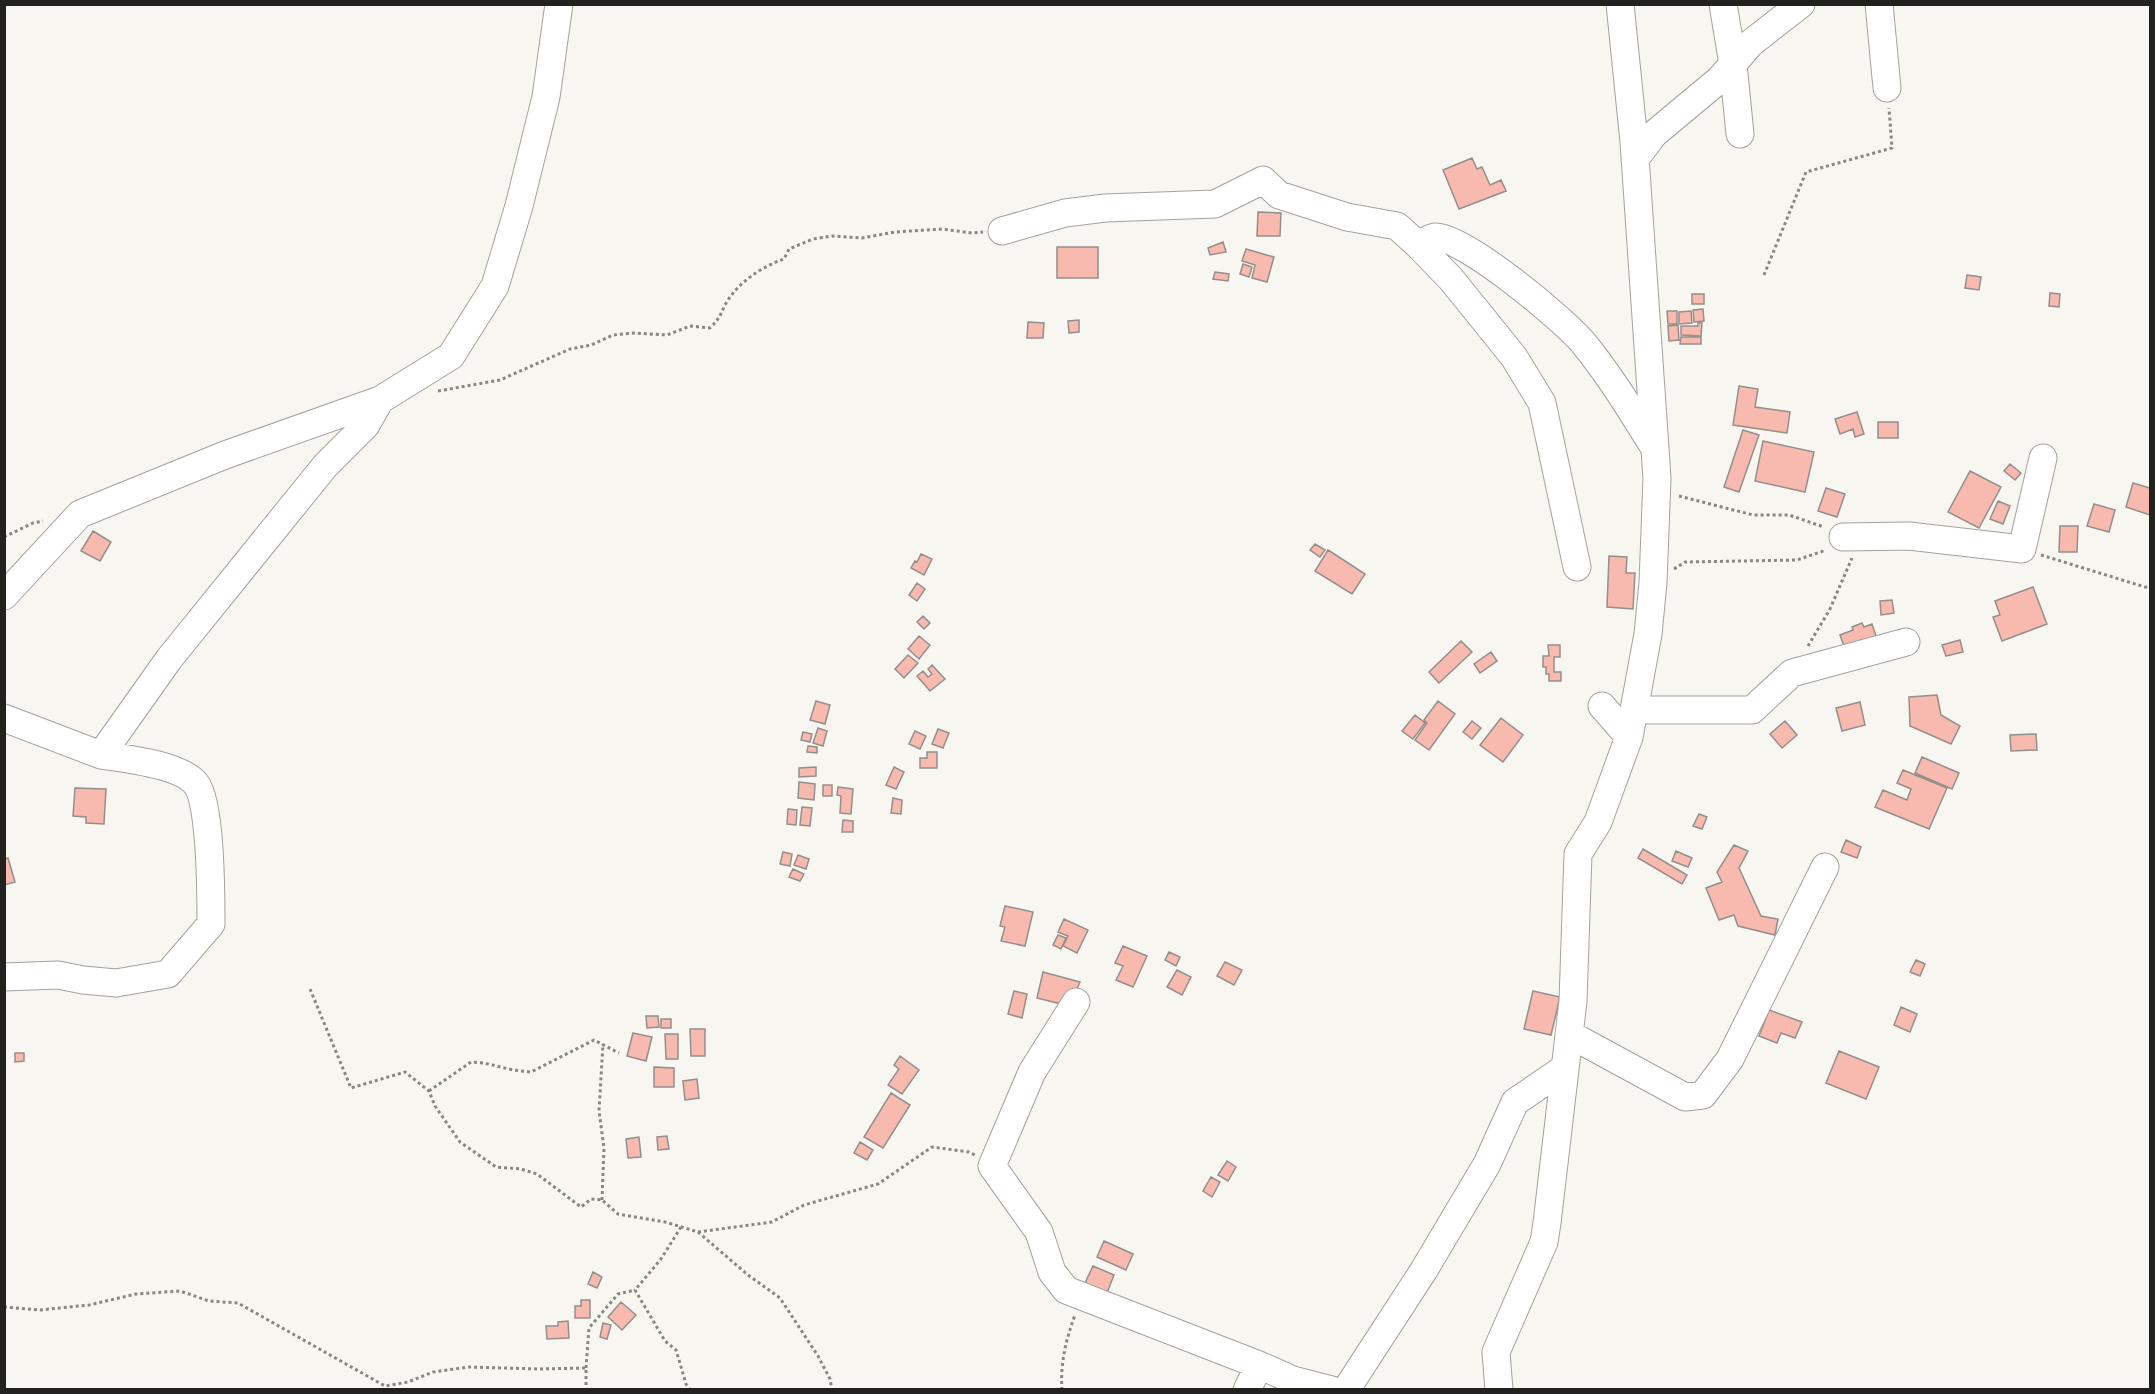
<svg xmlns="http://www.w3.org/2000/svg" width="2155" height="1394" viewBox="0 0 2155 1394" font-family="Mulish,sans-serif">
  <rect width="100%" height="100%" fill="#f8f6f1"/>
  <path fill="#f8baae" stroke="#948e8d" stroke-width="1.5" d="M1472,158L1477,169L1482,167L1490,185L1501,180L1506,191L1459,209L1443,170Z
    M1258,212L1281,213L1280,236H1257Z
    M1223,242L1226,252L1210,255L1208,248Z
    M1057,247H1098V278H1057Z
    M1246,249L1274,257L1267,282L1252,278L1255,265L1242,261Z
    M1243,264L1252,267L1249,277L1240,274Z
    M1215,272L1229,274L1228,281L1213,279Z
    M1967,275L1981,277L1979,290L1965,288Z
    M2050,293L2060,294L2059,307L2049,306Z
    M1692,294H1704V304H1692Z
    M1703,309L1704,321L1694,322L1693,310Z
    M1667,311H1677V324H1668Z
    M1691,311L1692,323L1679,324V312Z
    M1079,320V332L1069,333L1068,321Z
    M1028,322L1044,323L1043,338H1027Z
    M1698,323H1702L1701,336L1681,335V326H1698Z
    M1678,325L1679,340L1669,341L1668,326Z
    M1681,337H1701V344H1680Z
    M1739,386L1758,389L1755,407L1790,412L1787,433L1733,425Z
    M1857,412L1864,434L1855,437L1853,429L1840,434L1835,419Z
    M1878,422H1898V438H1878Z
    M1743,430L1759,435L1739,492L1724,487Z
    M1763,441L1814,452L1805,492L1755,481Z
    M2010,464L2021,473L2015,480L2004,471Z
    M1970,471L2001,487L1979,528L1948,512Z
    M2133,483L2150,488V515L2126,507Z
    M1826,488L1845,494L1837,517L1818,511Z
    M1998,501L2010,506L2003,524L1990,519Z
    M2094,504L2115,510L2109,532L2087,526Z
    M2060,526H2078L2077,552H2059Z
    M93,531L111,542L100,561L81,551Z
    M1315,544L1325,550L1320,557L1310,550Z
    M1328,550L1365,574L1352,594L1315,571Z
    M921,554L932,559L924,575L911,568L915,561L917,562Z
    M1609,556L1627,557L1626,573H1635L1633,609L1607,607Z
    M917,583L925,589L917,601L909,595Z
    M2033,587L2047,624L2002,641L1993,617L2000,615L1995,601Z
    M1892,600L1894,613L1881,615L1880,601Z
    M923,616L930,623L924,629L917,622Z
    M1862,623L1864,627L1872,624L1878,642L1846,652L1840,635L1853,630L1852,627Z
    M919,636L930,645L919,659L908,649Z
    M1960,640L1963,652L1946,656L1942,645Z
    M1461,641L1472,652L1439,683L1429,672Z
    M1548,645H1560V657H1554V672H1561V681H1549V674H1546V667H1543V656H1549Z
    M1491,652L1497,661L1480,673L1474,664Z
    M908,655L918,663L904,678L895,669Z
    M932,665L945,679L930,691L917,676L923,671L928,677L932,674L928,669Z
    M1937,695L1941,715L1960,726L1951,744L1910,726L1909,697Z
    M816,701L830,705L825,724L810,720Z
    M1438,701L1455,714L1429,750L1415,740L1427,723L1424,720Z
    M1860,702L1865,725L1842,731L1836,708Z
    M1415,715L1425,723L1413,739L1402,731Z
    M1501,718L1523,735L1503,762L1480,745Z
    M1472,721L1481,728L1472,739L1463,732Z
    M1785,721L1797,735L1782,748L1770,734Z
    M818,728L827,731L823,746L813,743Z
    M938,729L949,733L943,748L932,744Z
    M915,731L926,736L920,749L909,744Z
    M803,732L812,734L810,742L801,740Z
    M2036,734L2037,750L2011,751L2010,735Z
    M808,746L817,747V753L807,752Z
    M927,752H937V768H920V758H927Z
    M1922,757L1959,773L1952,789L1915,773Z
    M816,767V776L799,777V768Z
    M894,767L904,772L896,789L886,785Z
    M1903,770L1947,788L1929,829L1875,807L1883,790L1907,800L1911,789L1897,783Z
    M799,782L815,784L814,800L798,798Z
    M823,785H832V796H823Z
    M838,787L853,789L851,814L840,813L841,796L837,795Z
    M75,788L106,789L104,824L86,823V817L73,816Z
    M893,798L902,800L901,814L891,813Z
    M802,807L812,808L810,826L800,825Z
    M788,809L797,810L796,825L787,824Z
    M1699,814L1707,817L1702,829L1693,826Z
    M843,820L853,821V832H842Z
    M1846,840L1861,847L1857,858L1841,852Z
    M1734,845L1748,851L1739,868L1761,916L1778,919L1775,935L1738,926L1734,915L1719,920L1706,888L1722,882L1717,872Z
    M1643,849L1687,875L1682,884L1638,858Z
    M1676,851L1692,858L1688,867L1672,861Z
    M783,852L792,854L790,866L780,864Z
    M798,855L809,859L806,869L794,865Z
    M8,858L15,882L4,885V859Z
    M793,869L804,874L800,881L789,877Z
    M1005,906L1033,912L1025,946L1001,941L1005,927L1000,926Z
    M1064,919L1088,930L1077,953L1063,946L1068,936L1058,932Z
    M1058,935L1066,938L1061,949L1053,945Z
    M1123,946L1147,956L1133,987L1116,980L1123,966L1115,963Z
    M1169,952L1180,957L1176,966L1165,960Z
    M1916,960L1925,964L1920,976L1910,972Z
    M1225,962L1242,970L1234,985L1217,976Z
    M1177,970L1191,977L1182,995L1167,987Z
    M1043,972L1080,982L1069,1006L1037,998Z
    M1014,991L1027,994L1022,1018L1008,1014Z
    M1533,991L1560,997L1551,1035L1524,1029Z
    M1901,1007L1917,1014L1910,1032L1894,1025Z
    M1769,1010L1802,1022L1795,1038L1781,1033L1777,1043L1759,1036Z
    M646,1016H658L659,1027L647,1028Z
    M661,1019H671V1028H661Z
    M690,1029H705V1056H691Z
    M633,1033L652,1037L646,1061L627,1056Z
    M665,1034H678V1059H666Z
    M1839,1051L1879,1067L1866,1099L1826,1083Z
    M15,1053H24V1061L15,1062Z
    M900,1056L919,1070L902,1094L888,1085L899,1069L894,1065Z
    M654,1067L674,1068V1087H654Z
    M697,1079L699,1098L685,1100L683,1081Z
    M891,1093L910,1105L883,1148L864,1137Z
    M667,1136L669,1149L658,1150L657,1137Z
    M639,1137L641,1157L628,1158L626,1139Z
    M860,1142L873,1150L867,1160L854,1153Z
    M1227,1161L1236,1167L1228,1181L1218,1175Z
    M1211,1177L1220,1182L1212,1197L1203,1191Z
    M1104,1241L1133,1254L1126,1270L1097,1257Z
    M1093,1266L1114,1275L1107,1293L1085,1283Z
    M593,1272L602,1277L597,1288L588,1284Z
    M581,1300H590V1318H575V1306H581Z
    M621,1302L636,1315L622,1330L608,1317Z
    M568,1321L569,1338L547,1339L546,1326H558V1322Z
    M603,1323L611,1325L607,1339L600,1337Z"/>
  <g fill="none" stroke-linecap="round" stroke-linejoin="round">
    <defs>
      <path id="minor" d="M1723,4L1733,64L1740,134
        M1879,4L1887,88
        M1635,159L1654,134L1720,79L1751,43L1801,4
        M1002,231L1065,213L1105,208L1215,204L1263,180L1279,195L1347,217L1397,226L1418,245L1451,279L1514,357L1542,403L1577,567
        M1418,245C1423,242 1430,238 1435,237C1464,236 1567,322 1585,345C1610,376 1631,410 1652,444
        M1843,537L1909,536L2022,549L2043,458
        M4,596L80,514L225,455L380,400
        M1602,706L1629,737
        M1634,710H1752L1792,673L1906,642
        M4,718L101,755L169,659L325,466L366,425L380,400L451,356L495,286L519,206L546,97L559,4
        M4,977L58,975L83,980L116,983L168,974L211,924C211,898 211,801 196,784C182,765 124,758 101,755
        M1076,1002L1032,1072L992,1166L1039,1232L1052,1272L1066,1290L1259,1365
        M1569,1034L1685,1097L1703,1095L1730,1059L1825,867
        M1247,1390L1259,1365L1293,1380L1332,1390
        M1346,1390L1424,1270L1487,1164L1515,1102L1565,1068
        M1499,1390L1496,1352L1544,1242L1547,1223L1573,1001L1578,854L1598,822L1629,737L1648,634L1653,583L1657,478L1634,142L1620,4"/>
    </defs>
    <use href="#minor" stroke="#a3a29d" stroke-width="29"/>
    <path stroke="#888783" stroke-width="3" stroke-dasharray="3 3" stroke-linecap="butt" d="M1764,275L1806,172L1892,148L1889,108
      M438,391L500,380L570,349L591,345L613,335L634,333L667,335L690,326L710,328C719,319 720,316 725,305C737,283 761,267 784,259L789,249L813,239L832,236L862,238L895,232L942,229L972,233L983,232
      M1679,496L1753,515H1789L1824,527
      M4,537L33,523L43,521
      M2041,555L2145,587H2150
      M1674,569L1685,562L1797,560L1826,550
      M1808,646L1830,609L1852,558
      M4,815V820
      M310,989L351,1088L405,1072L429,1091L435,1106L460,1142L496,1167L521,1169L537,1174L581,1207L591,1199L602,1200L618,1214L665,1222L698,1232L772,1222L804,1205L878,1184L932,1147L969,1152L975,1155
      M429,1091L471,1062L484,1063L513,1070L531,1072L594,1040L619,1053
      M602,1200L604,1148L599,1111L603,1044
      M681,1227L661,1259L635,1290L665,1341L676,1350L686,1384L690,1390
      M698,1232L748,1275L780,1298L818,1356L830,1379L832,1390
      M4,1307L40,1310L89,1305L136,1294L180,1291L209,1301L238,1303L385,1386L408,1382L433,1372L469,1367L539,1369L586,1368V1390
      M586,1368L589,1328L618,1294L635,1290
      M1062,1390C1060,1364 1066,1339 1075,1315"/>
    <use href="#minor" stroke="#fff" stroke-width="27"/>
  </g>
  <rect width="2155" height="1394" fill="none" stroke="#21211e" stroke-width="12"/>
</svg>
